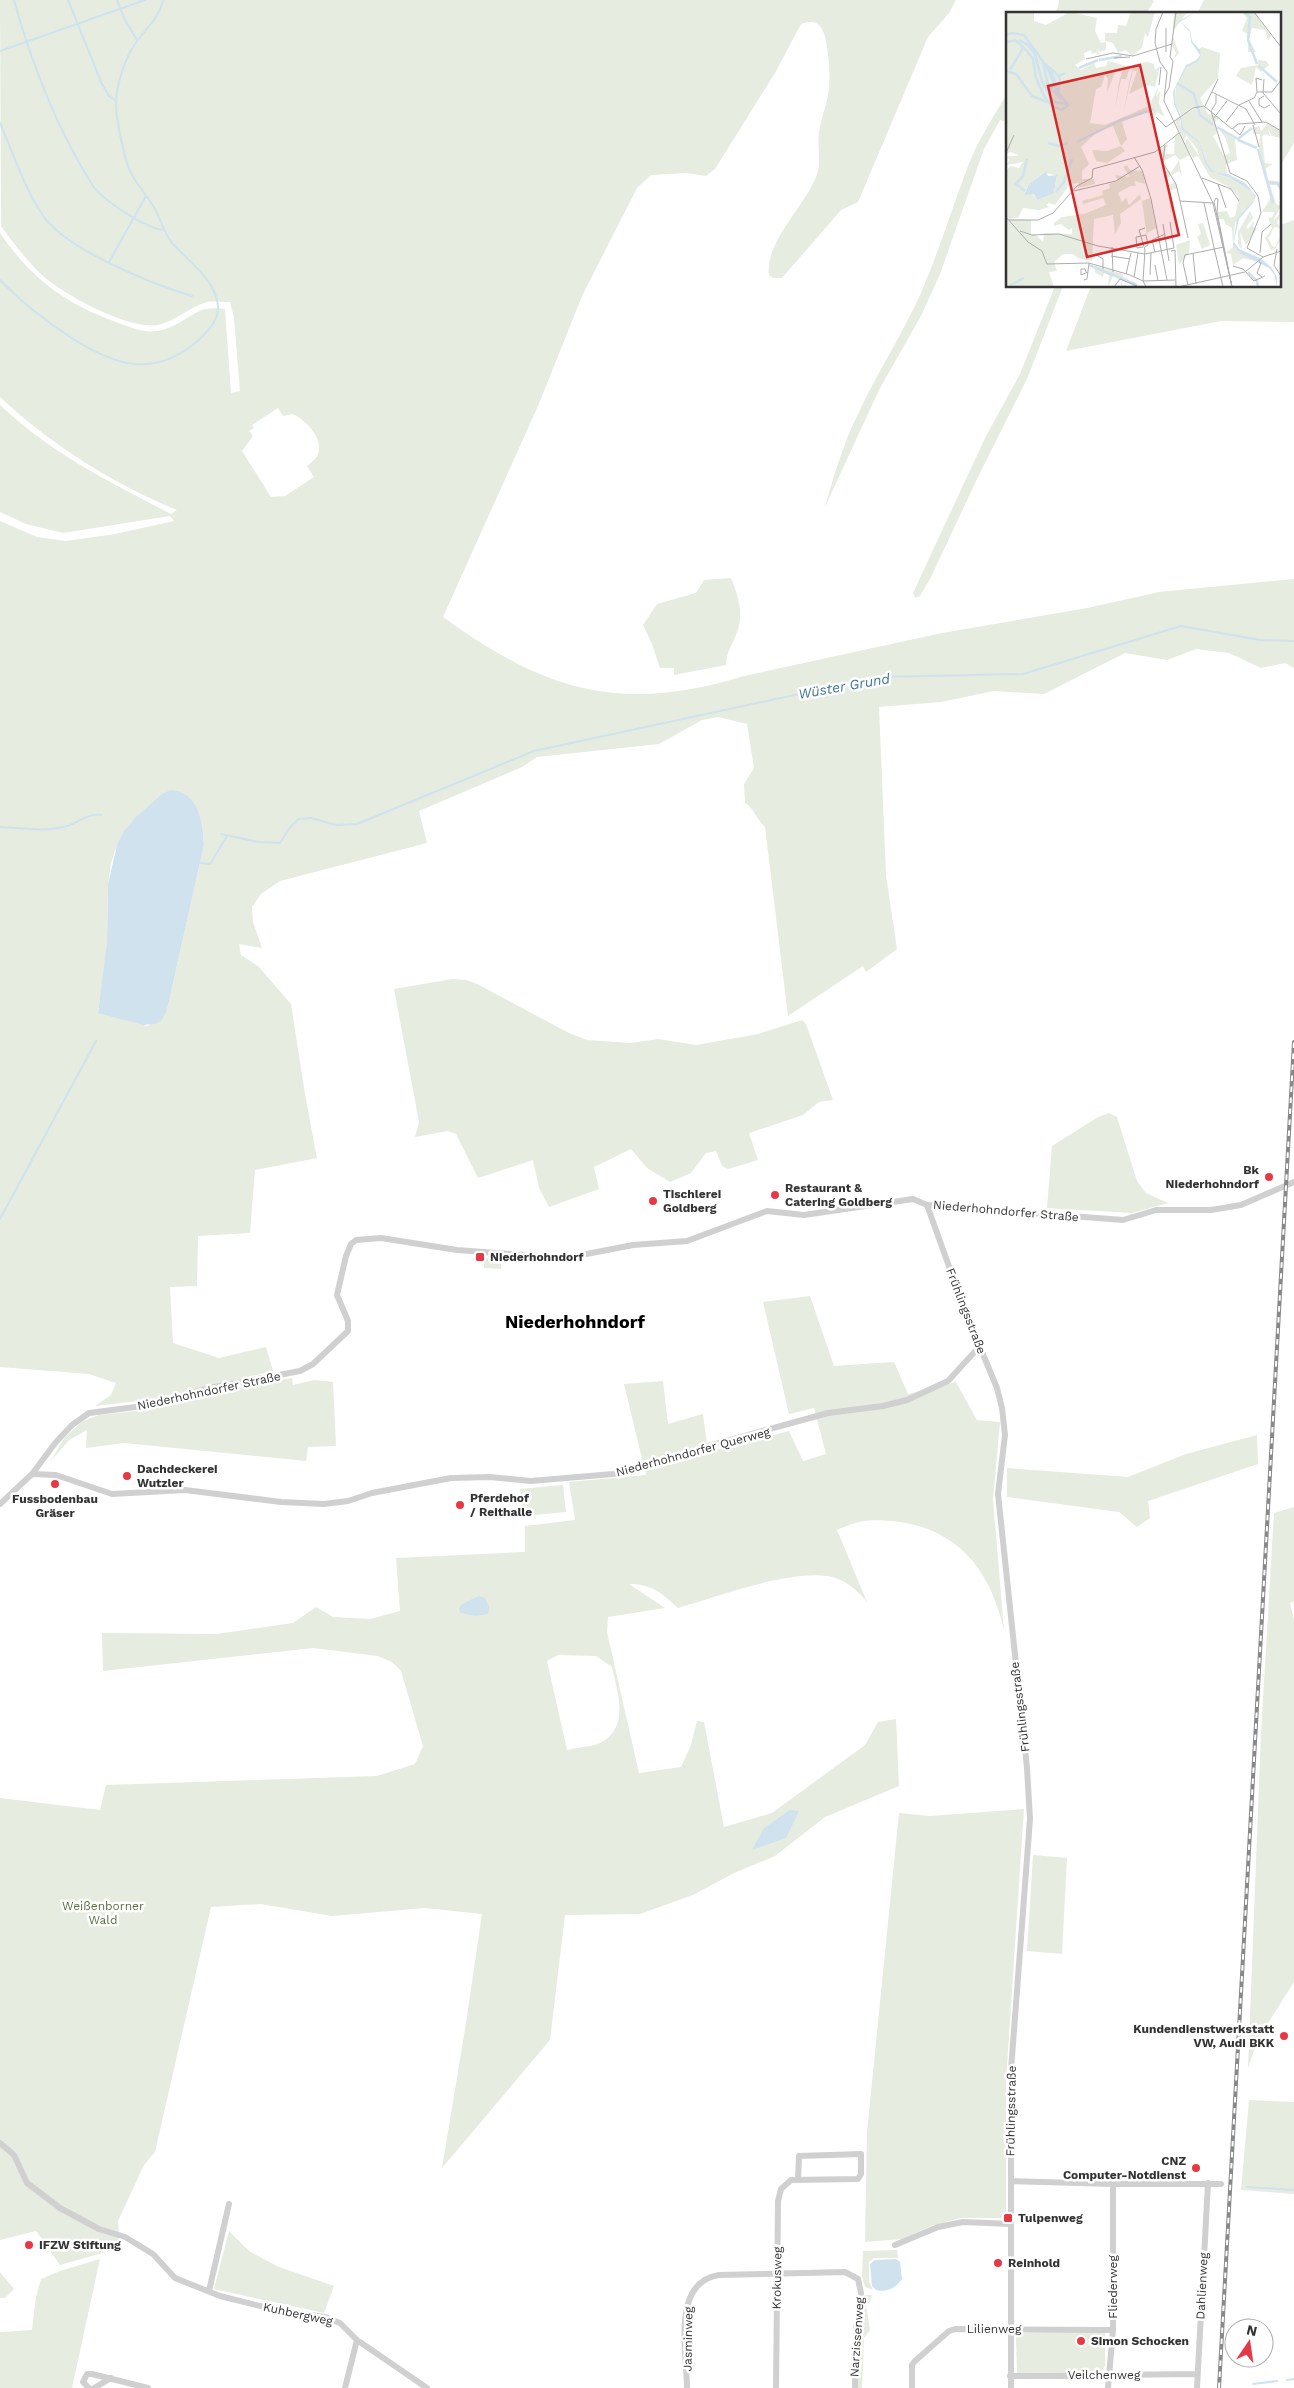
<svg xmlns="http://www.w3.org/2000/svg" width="1294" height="2388" viewBox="0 0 1294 2388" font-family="'Work Sans',sans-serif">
  <rect width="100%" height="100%" fill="#fff"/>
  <path fill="#e6ecdf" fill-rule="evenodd" d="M0,0H956L949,13L928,37L858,202L841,210L782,278H773L769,275C765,242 804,207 816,177C822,164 817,146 819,132C821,119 826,107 828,95C831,78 829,57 826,41C823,26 817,18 801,24L775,73L715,169L706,176L687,173L651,175L637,188L582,296L538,406L443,617C545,691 621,714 744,676L942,633L1087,608L1159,592L1294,579V668L1285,663L1261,668L1229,653L1196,649L1167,660L1125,653L1044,694L994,691L941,702L879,707L886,875L897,949L866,972L863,966L788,1016L765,827C757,820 754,808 745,803L744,784L754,768L747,724L718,717L702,720L659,744L537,757L522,767L419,811L427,843L280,881L261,894L252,907L253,922L262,948L239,944L241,955L258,966L291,1004L305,1094L317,1158L255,1170L250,1233L198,1236L197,1286L170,1287L173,1343L219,1358L266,1347L273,1371L155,1399L95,1406L111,1395L116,1383L89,1374L0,1367V521L37,537L66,541L115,534L174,521L170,516L63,533L26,524L0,512V405C52,454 108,481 171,514L177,510C113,484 50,444 0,397V233C32,279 64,303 116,322C129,327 143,333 157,331C177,328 189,314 205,309C212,308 218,308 225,309L231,393L240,391L234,318L230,302C223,302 213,301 207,302C189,307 176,321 158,325C128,330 65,295 43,276C27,261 14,244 1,226ZM278,408L283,416L292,414C304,418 322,437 319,450C318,458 313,461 307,466L314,477L285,496L271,497L242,451L253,436L249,431L254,428L252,425ZM181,792C200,805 203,823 204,845L167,1010L148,1026L143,1025L98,1012C101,990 106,967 107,944C110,891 99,847 146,810C163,796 158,795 181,792Z
    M1059,0H1152L1154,1L1146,14H1054L1058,7Z
    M1204,0H1294V143L1280,166V14H1197Z
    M1008,92V122L1000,120L984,149L940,274L922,314L879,390L825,507C834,476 843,444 858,414C877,373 902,335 921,293C939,251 952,208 968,166C978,140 994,116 1008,92Z
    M1294,220V322L1221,321L1066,351L1091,286H1280V225Z
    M1055,286H1063L1027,379L977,479L931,577L920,596L915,598L913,593L986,436L1020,374Z
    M731,578C738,595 744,614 737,632C732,647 728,647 726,665L674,675V668H660L652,644L643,625L657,604L696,593L704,580Z
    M452,979L466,980L477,984L569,1033L587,1040L631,1043L658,1039L696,1045L758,1034L802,1020L806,1024L833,1100L819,1102L803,1115L749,1133L758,1160L728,1169L722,1166L716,1151L706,1153L691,1173L670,1182L647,1168L631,1149L594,1167L599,1189L549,1207L539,1188L533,1160L478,1178L456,1134L448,1131L415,1137L419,1122L394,989Z
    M1109,1113L1117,1117L1137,1181L1146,1193L1168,1203L1132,1213L1047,1208L1052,1146L1098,1117Z
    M484,1258H501V1269L484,1268Z
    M810,1296L834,1366L894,1362L908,1394L956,1382L977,1420L1000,1422L993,1499L1004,1630C991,1573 961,1531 900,1522C874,1519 861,1519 837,1530L867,1602C857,1590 844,1578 827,1576C785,1571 719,1596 678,1608C662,1593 652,1584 629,1584L665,1608L608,1617L607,1632L639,1773L681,1767L691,1745L697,1721L704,1722L724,1827L772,1813L865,1745L878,1722L896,1719L899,1786L825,1817L775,1856L734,1873L693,1895L640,1914L565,1915L550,2040L442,2168L466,2023L482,1914L425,1908L332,1916L261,1904L211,1907L155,2152L144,2165L118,2221L120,2248L60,2265L36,2231L0,2240V1798L100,1810L106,1785L377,1776L415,1764L423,1746L401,1671L392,1662L378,1656L313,1648L103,1671L102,1633L217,1634L293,1623L316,1607L333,1617L370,1619L400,1611L396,1558L525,1552V1526L575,1520L569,1482L646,1475L624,1384L663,1381L668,1424L703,1414L708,1452L789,1431L803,1461L826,1454L814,1408L789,1414L763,1302ZM558,1655L596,1656L612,1667C617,1691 630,1726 602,1742C593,1747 578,1747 567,1750L547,1661Z
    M292,1378L293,1385L314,1380L333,1382L336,1446L308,1447L306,1461L124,1443L86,1448L87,1430L69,1440L50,1462L65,1437L83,1421L99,1415L154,1409L204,1394Z
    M1257,1435L1258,1464L1148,1501L1150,1518L1137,1527L1119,1512L1007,1497V1468L1128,1477L1186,1454Z
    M563,1485L566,1512L523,1516L520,1489Z
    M1294,1507V1601L1290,1603L1294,1620V1982L1258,2039L1248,2068L1261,1733L1274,1513Z
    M1024,1809L1006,2081V2218H960L931,2226L902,2239L865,2242L867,2132L899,1813L930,1816Z
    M1033,1855L1067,1858L1062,1954L1027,1951Z
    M1249,2100L1294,2102V2194L1241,2190Z
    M229,2231L249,2251L279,2267L334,2286L324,2313L214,2289Z
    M897,2250L898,2258H874L869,2262V2282L873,2290L865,2287L862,2276L863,2251Z
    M100,2259L72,2388H0V2332L32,2330L36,2297L41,2279L60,2271Z
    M0,2272L14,2289L5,2298H0Z
    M863,2295H872L870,2302L866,2305L870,2330L864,2338L862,2388H858L860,2317Z
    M1105,2331V2366L1101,2371L1017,2373L1016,2338L1021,2333Z"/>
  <path fill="#cfe2ee" d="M171,790C199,792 203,823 204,845L167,1010L161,1021L155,1024L143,1025L98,1013L107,943L108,884L117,845L124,831L135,818L162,794Z
    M479,1596L485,1598L489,1607L488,1614L476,1616L460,1613L459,1608L462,1604Z
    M790,1810L799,1811L786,1838L752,1850L764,1828Z
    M896,2259L900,2262L902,2279C895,2288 888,2293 876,2290L872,2286L870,2264L875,2260Z"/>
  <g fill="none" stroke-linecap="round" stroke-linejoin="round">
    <path stroke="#cfe2ee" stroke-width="2" d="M14,0C32,65 57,129 93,186C104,201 145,228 164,230
      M68,0L102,84L109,96L116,101
      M117,0L125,20L137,40
      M0,51L145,0
      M0,123C13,153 24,187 42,214C64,249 152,284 192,296
      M109,262L146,196
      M0,280C21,302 44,320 70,337C112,364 151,379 195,343C206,334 219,321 218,306C216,280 188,261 172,243C164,233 161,220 155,209C148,197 139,187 132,175C125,163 116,119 116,105C116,85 125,57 137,41C147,28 160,16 163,0
      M0,827C21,828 44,832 64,827C78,824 86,813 101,815
      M221,834L259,842L280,843L290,827L299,819L311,818L336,825L357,824L534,751L878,677L1023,674L1181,626L1260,640L1294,641
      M200,863L210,864L227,836
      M0,1219L96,1041
      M1247,2187L1294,2190
      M1287,2380L1294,2379
      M1253,2384L1277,2381"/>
    <path stroke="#d0d0d0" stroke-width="6" d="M927,1205L965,1311L997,1388L1002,1408L1005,1435L998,1494L1027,1768L1030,1819L1011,2070V2388
      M32,1474L56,1475L112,1494L185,1490L281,1502L324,1504L348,1501L372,1493L451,1478L490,1477L531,1481L613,1474L639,1469L708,1446L828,1413L883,1406L907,1400L948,1381L979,1347
      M0,1504L32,1474L56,1442L72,1425L89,1413L151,1405L209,1388L300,1371L313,1364L348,1331V1321L337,1295L346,1256L351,1244L356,1240L381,1238L457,1250L566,1258L633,1245L687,1241L767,1211L804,1215L913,1199L927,1205L1123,1220L1156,1210H1211L1241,1205L1294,1182
      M0,2143L14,2155L27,2183L60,2208L99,2229L125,2237L153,2254L175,2278L220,2296L276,2310L325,2317L340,2323L357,2340L427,2388
      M1011,2181L1113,2184H1221
      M895,2245L938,2227L963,2222L1011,2224
      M209,2291L229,2204
      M1010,2376L1197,2374
      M89,2388L83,2382L87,2374H92L148,2388
      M94,2388L111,2378
      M345,2388L357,2340
      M687,2388C687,2353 671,2282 719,2275L845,2272L858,2279L861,2293L856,2329L855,2388
      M776,2388L778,2201L781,2189L791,2180L858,2179L861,2174V2154L799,2156L798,2180
      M912,2388V2365L915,2361L949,2331L955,2329L1113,2330
      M1108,2388L1113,2330V2184
      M1197,2388L1208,2183"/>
    <defs>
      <path id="rail" d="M1219,2388L1294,1042"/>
    </defs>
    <use href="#rail" stroke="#888" stroke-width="4"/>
    <use href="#rail" stroke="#fff" stroke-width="2" stroke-dasharray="5.5" stroke-linecap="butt"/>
  </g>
  <g fill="#e63946" stroke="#fff" stroke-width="2">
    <circle cx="1269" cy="1177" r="5"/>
    <circle cx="775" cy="1195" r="5"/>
    <circle cx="653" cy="1201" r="5"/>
    <rect x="475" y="1252" width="10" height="10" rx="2.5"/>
    <circle cx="127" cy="1476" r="5"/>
    <circle cx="55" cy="1484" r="5"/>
    <circle cx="460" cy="1505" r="5"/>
    <circle cx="1284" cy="2036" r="5"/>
    <circle cx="1196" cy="2168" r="5"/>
    <rect x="1003" y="2213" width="10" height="10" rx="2.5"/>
    <circle cx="29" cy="2245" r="5"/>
    <circle cx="998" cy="2263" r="5"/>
    <circle cx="1081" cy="2341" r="5"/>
  </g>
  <g text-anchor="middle" stroke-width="5" stroke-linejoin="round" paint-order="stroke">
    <g font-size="12" font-weight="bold" fill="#333" stroke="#fff" text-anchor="start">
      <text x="1259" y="1174" text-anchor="end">Bk<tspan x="1259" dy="14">Niederhohndorf</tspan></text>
      <text x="785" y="1192">Restaurant &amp;<tspan x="785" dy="14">Catering Goldberg</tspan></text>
      <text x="663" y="1198">Tischlerei<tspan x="663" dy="14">Goldberg</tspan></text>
      <text x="490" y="1261">Niederhohndorf</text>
      <text x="137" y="1473">Dachdeckerei<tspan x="137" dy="14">Wutzler</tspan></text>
      <text x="470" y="1502">Pferdehof<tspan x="470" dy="14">/ Reithalle</tspan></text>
      <text x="55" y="1503" text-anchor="middle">Fussbodenbau<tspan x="55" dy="14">Gräser</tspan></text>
      <text x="1274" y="2033" text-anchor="end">Kundendienstwerkstatt<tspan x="1274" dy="14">VW, Audi BKK</tspan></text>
      <text x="1186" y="2165" text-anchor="end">CNZ<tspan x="1186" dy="14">Computer-Notdienst</tspan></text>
      <text x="1018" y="2222">Tulpenweg</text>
      <text x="39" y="2249">IFZW Stiftung</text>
      <text x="1008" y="2267">Reinhold</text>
      <text x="1091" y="2345">Simon Schocken</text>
    </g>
    <g font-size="12" fill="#333" stroke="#fff">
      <text transform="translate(1006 1211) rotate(5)" y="4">Niederhohndorfer Straße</text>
      <text transform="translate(966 1311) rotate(69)" y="4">Frühlingsstraße</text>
      <text transform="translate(209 1391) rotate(-12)" y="4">Niederhohndorfer Straße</text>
      <text transform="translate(693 1452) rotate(-15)" y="4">Niederhohndorfer Querweg</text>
      <text transform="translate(1020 1707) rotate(-97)" y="4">Frühlingsstraße</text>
      <text transform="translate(1011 2111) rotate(-89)" y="4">Frühlingsstraße</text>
      <text transform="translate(777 2278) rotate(-89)" y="4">Krokusweg</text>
      <text transform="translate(1202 2286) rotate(-87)" y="4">Dahlienweg</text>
      <text transform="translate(1113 2287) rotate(-90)" y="4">Fliederweg</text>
      <text transform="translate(298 2314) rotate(12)" y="4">Kuhbergweg</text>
      <text x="994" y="2333">Lilienweg</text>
      <text transform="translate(857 2337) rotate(-86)" y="4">Narzissenweg</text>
      <text transform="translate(688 2339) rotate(-89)" y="4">Jasminweg</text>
      <text x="1104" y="2379">Veilchenweg</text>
    </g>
    <g font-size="12" fill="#56703f" stroke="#fff">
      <text x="103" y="1910">Weißenborner<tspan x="103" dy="14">Wald</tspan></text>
    </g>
    <g font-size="14" font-style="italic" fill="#3f7597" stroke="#fff">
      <text transform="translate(844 686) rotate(-10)" y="5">Wüster Grund</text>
    </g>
    <g font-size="18" font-weight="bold" fill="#000" stroke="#fff">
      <text x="575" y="1328">Niederhohndorf</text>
    </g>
  </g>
  <g transform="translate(1006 12)">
    <rect width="275" height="275" fill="#fff"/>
    <path d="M0,0H28V9L40,13L64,0L91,6L89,19L95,31L100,30V38L94,40L91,36L93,41L92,44L91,40L86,42L85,38L78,41L79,47L69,53L75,58L88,51L90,56L100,54L102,49L124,55L120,67H115L109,97L113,70L117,57H110L101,81L102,67L99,63L95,75L90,77L84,111L99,113L143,94L153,74L150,85L154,79L153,92L159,105L151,100L148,105L145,101H138L116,110L121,127L115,134L119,139L101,151L90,149L86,138L101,139L115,134L107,114L92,119L75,135L83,152L76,159V167H88L89,172L72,176L73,171L64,172L49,193L43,191L40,193L43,195L33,198L17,196L12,206L3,207L0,204V158L5,154L13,156L17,150L0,153L4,148L0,145L13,143L4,140L0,142ZM38,160L51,164L48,180L31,188L27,181L18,182L23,172ZM125,0H149L142,25L139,21L136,36L126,44L120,38L112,41L107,31L99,29V21H111L112,13L120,14ZM168,0H181L168,18L167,25L173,41L168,47L170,41L166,33ZM236,0H249L265,24L262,29L259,18L246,16L243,28L250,40H242V22L236,19L241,6ZM196,35L214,41L212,66L194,86L197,93L175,103L169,90L170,73L182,54L195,44L193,37ZM252,48L260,49L263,53L255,60L250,55L246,73L230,64L235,56L252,53ZM142,50L148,52L149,58L154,54L149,75L141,73L123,82L131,59H127L117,102L124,67L128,52ZM198,95L202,102L214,105L209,110L211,121L207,124L218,144L224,141L219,125L213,117L229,127L231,148L220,152L221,162L217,164L209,161L201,151L193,129L177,116L175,104L188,96ZM174,105L175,117L193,131L199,151L205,160L225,166L247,181L248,188L229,211L227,233L251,250L237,246L227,253L225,242L220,241L227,235L226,216L219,212L218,207H213L212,200L221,199L224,206L229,204L233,185L223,175L204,165L192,144L187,146L179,131L181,126L193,144L191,137L180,123L178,130L169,109ZM262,111L275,120V126L266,124L262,117L264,124L258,122L256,125L259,151L267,152L260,156L262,168L275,170V178L272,173H264L270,192L275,194L267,209L275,201L271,211L275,216L268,215L264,224L262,225L266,234L269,235L275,224V227L269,237L265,238L259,226L266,217L262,205L266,206L268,200H256L266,184L253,138L254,122H247V116L253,114L255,119ZM173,121L184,143L174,148L169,143L158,149L155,137L161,132L163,134L160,135L159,142H168L169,125ZM173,148L176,164L173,159L160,167L163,173L169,170L172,177L164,178L167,191L165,201L158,161L163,158L165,161ZM121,153L124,158L136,159L139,172L128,169L130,174H124L112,181L116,190L120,186L123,193L134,182L135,187L114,202L115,211L109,222L107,203L88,207L86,249L72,246L67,242H57L48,250L51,259L43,260L48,275H0V207L25,208V223L29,222L37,230L38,221L66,222V216L63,218L55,212L48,214V211L56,205L78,202L100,193L97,186L77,192L76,189L97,183L96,179L104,176L103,172L112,169L109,163L124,165L117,155ZM144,186L150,216L141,221V225L136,189ZM244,199L247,206L240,215L242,217L248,209L247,215L251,216L240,233L234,220L236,238L232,232V220ZM197,211L204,233L196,237L191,225L195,222L192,212ZM184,228L183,241L173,253L170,233ZM89,254L117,262V265L122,267L117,266L116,273L127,275L115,274L116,268L107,264L102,275L103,263L98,261L95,269L96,264L89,261Z" fill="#e6ecdf" fill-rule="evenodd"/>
    <path d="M190,0L174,10L184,18L186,29L194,38L195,44L191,50L181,55L169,77V90L176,107L177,116L193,129L201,151L209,161L222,162L239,171L250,184L247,191L233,207L228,230L233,237L254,246L265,255L271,265V275L268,262L263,256L234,241L227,233L231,207L248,188L247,181L225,166L205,160L199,151L193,131L175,117V109L168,92L167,80L180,53L191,48L194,43L185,30L184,20L173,9ZM40,159L42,164L51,163L48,181L31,188L28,182L18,183L23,172Z" fill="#cfe2ee"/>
    <path fill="none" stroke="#cfe2ee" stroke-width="2.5" d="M239,0L244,5L242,28L251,52M0,23L6,21L18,23L38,51L53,64M13,28L22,33L29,42L36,69L45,85L49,90L60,92M0,30L9,28L21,39L27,47L30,66L38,84L46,94L56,98L62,93L52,80L53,71M93,48L116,44M37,51L42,73L56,88M40,53L51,79M253,54L271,70M73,56L92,48M44,57L50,72M4,58L17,36M0,59L10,62L26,84L41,90M171,71L188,82L194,103L207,113M42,78L54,70L53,64L59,61M211,115L232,127L246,116M232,128L251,136M71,130L115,108L148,97M42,131L52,134L62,131M252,137L267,191M261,171H271L275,177M19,179L10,172L17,164L21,147M50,180L58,170L66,147M83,253L131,273M242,260L251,269L252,275M4,273L18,266"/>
    <path fill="none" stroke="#adadad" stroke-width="1" d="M157,0L150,17L149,31L154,50L161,60L158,89L207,191L226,275M248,0L275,35M160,16V40M108,46L124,45M80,47L107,41L127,44L166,32M258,67L257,81L275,102M153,73L155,55M206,80L240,97L249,113M251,80L250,66L256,68M158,84L163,76L167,49L164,45L170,0M258,84L253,87V93L258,96L264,93M243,89L256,110M233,93L248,86L251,80H266L275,68M199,94L212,67M150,105L160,115L187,96L198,94L226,117L232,112L260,110L275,119M207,107L221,89M220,110L233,93M247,113L253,135M227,117L234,123L239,114M159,133L157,151L170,172L174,189M0,141L8,123M128,145L136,158L145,187L161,268M196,166L212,172L220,196M212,172L225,177L233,189M68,179L110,169L134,154M210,186L212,187L211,200L226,275L208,190ZM198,191L217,275M0,205L22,230L36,239L41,252L83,251L124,263L137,269L140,275M3,208H32L47,201L71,174L86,166L87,157L149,140L173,121M157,212L163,249M139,216L133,218L139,238L137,269L169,268M14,219L26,223L53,222L92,234L139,242L168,236L164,210M182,226L174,189L207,191M106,235L107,260M137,235L131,236L130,225L140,223L142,233L139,235M271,237L268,253L275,264M165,239L169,238L170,275M149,240L146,228L159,222M254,241L256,220L265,212M89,242L97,247V257M187,242L190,272M105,244L124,247M257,245L275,239M253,250L255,251L251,261L256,265M149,253L152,269M227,254L237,257L248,269L259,264M80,260L79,257H75V263L82,260M120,262L125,241M144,263L145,241M128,265L132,241M78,268L81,267L83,251M182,273L177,251L179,243L218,235M108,275L114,267L133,275M172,275L239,260L257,245L241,236L255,201L252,184L241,169L224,161L205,99L210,91V83"/>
    <path fill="#d62828" fill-opacity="0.15" stroke="#d62828" stroke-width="2.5" d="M134,53L173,223L81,245L42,74Z"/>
    <rect width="275" height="275" fill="none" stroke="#333" stroke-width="2.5"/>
  </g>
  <g transform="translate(1249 2343) rotate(13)"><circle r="24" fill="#ffffff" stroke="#adadad"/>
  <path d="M0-4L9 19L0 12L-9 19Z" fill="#e63946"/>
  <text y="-8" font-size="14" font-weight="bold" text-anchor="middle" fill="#333333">N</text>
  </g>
</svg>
